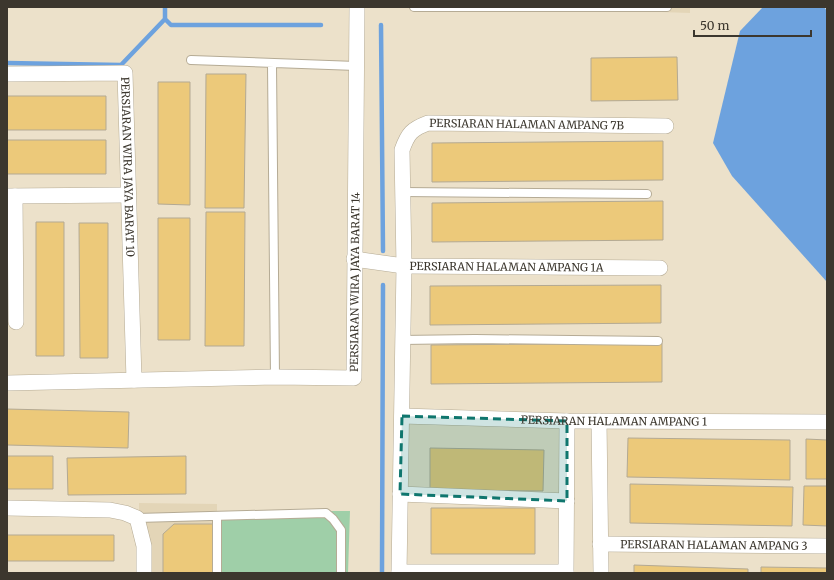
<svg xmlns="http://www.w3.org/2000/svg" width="834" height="580" viewBox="0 0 834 580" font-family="Merriweather,serif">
  <rect width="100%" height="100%" fill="#ece1ca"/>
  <path fill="#e3d5b7" d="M519,7H690V13Z
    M139,503L217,504V573H139Z"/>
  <path fill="#9fcfa8" d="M216,511H350L348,573H215Z"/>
  <path fill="#6da2de" d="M763,7H824L827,11V282L732,176L713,143L740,31Z"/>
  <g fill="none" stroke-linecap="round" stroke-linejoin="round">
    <path stroke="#6da2de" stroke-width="4.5" d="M165,19L171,25H321
      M381,25L383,251
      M7,63L121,65L165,19V7
      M382,573L383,285"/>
  </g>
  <path fill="#ecc97a" stroke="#b3a993" d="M677,57L678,100L591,101V58Z
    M206,74H246L244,208H205Z
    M158,82H190V205L158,204Z
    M7,96H106V130H7Z
    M7,140H106V174H7Z
    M663,141V180L432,182V143Z
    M663,201V240L432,242V203Z
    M206,212H245L244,346H205Z
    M158,218H190V340H158Z
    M36,222H64V356H36Z
    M79,223H108V358H80Z
    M661,285V323L430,325V286Z
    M662,343V382L431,384V345Z
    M7,409L129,412L128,448L7,445Z
    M628,438L790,440V480L627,477Z
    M806,439L827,440V479H806Z
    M430,448L544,450L543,491L430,490Z
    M7,456H53V489H7Z
    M186,456V494L68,495L67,458Z
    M630,484L793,487L792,526L630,523Z
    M804,486H827V526L803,525Z
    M431,508H535V554H431Z
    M174,524H214V573H163V534Z
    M7,535H114V561H7Z
    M634,565L748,569V573H634Z
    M761,567L827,568V573H761Z"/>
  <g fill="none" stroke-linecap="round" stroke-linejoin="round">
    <defs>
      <path id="service" d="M414,7H667
        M191,60L356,66
        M272,65L275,377
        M403,192L647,194
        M401,340L475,339L658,341
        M217,516V573
        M137,518L326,513L333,519L341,530V573"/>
      <g id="minor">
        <path id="s1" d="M7,74L125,73L134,380"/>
        <path d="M7,196L128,195"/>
        <path d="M15,196L16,322"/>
        <path id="s2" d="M354,259L404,266L660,268"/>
        <path id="s3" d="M7,383L275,377L354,378L357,7"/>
        <path id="s4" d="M402,416L567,421L827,422"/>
        <path d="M599,421L601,573"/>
        <path d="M400,494L567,501"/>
        <path d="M7,508L110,510L125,513L137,518L144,546V573"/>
        <path id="s5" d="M600,544L827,546"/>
        <path d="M399,572H566"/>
        <path id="s6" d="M399,573L404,266L402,150C408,133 412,129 428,123L666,126"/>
        <path d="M566,573L567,421"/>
      </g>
    </defs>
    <use href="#service" stroke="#b5ab95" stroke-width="10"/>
    <use href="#minor" stroke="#b5ab95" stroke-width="16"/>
    <use href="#service" stroke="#fff" stroke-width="8"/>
    <use href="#minor" stroke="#fff" stroke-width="15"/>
  </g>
  <path fill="#0f766e" fill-opacity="0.2" stroke="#0f766e" stroke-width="3" stroke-dasharray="8 5" stroke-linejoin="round" d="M402,416L567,421V501L400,494Z"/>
  <g text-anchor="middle" stroke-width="3" stroke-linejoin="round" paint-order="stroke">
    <g font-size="11" fill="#3c372e" stroke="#ece1ca">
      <text dy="4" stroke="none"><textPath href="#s6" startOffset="561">PERSIARAN HALAMAN AMPANG 7B</textPath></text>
      <text dy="4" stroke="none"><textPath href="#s1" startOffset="212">PERSIARAN WIRA JAYA BARAT 10</textPath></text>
      <text dy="4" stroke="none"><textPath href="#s2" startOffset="153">PERSIARAN HALAMAN AMPANG 1A</textPath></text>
      <text dy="4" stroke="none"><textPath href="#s3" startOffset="443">PERSIARAN WIRA JAYA BARAT 14</textPath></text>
      <text dy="4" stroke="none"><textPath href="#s4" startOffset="212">PERSIARAN HALAMAN AMPANG 1</textPath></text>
      <text dy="4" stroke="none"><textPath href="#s5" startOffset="114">PERSIARAN HALAMAN AMPANG 3</textPath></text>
    </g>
  </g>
  <rect width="834" height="580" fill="none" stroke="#3c372e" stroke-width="16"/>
  <path d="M694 30v6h117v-6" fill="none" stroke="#3c372e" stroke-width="2"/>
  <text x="700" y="30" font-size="12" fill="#3c372e" stroke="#ece1ca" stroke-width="3" paint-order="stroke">50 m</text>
</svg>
